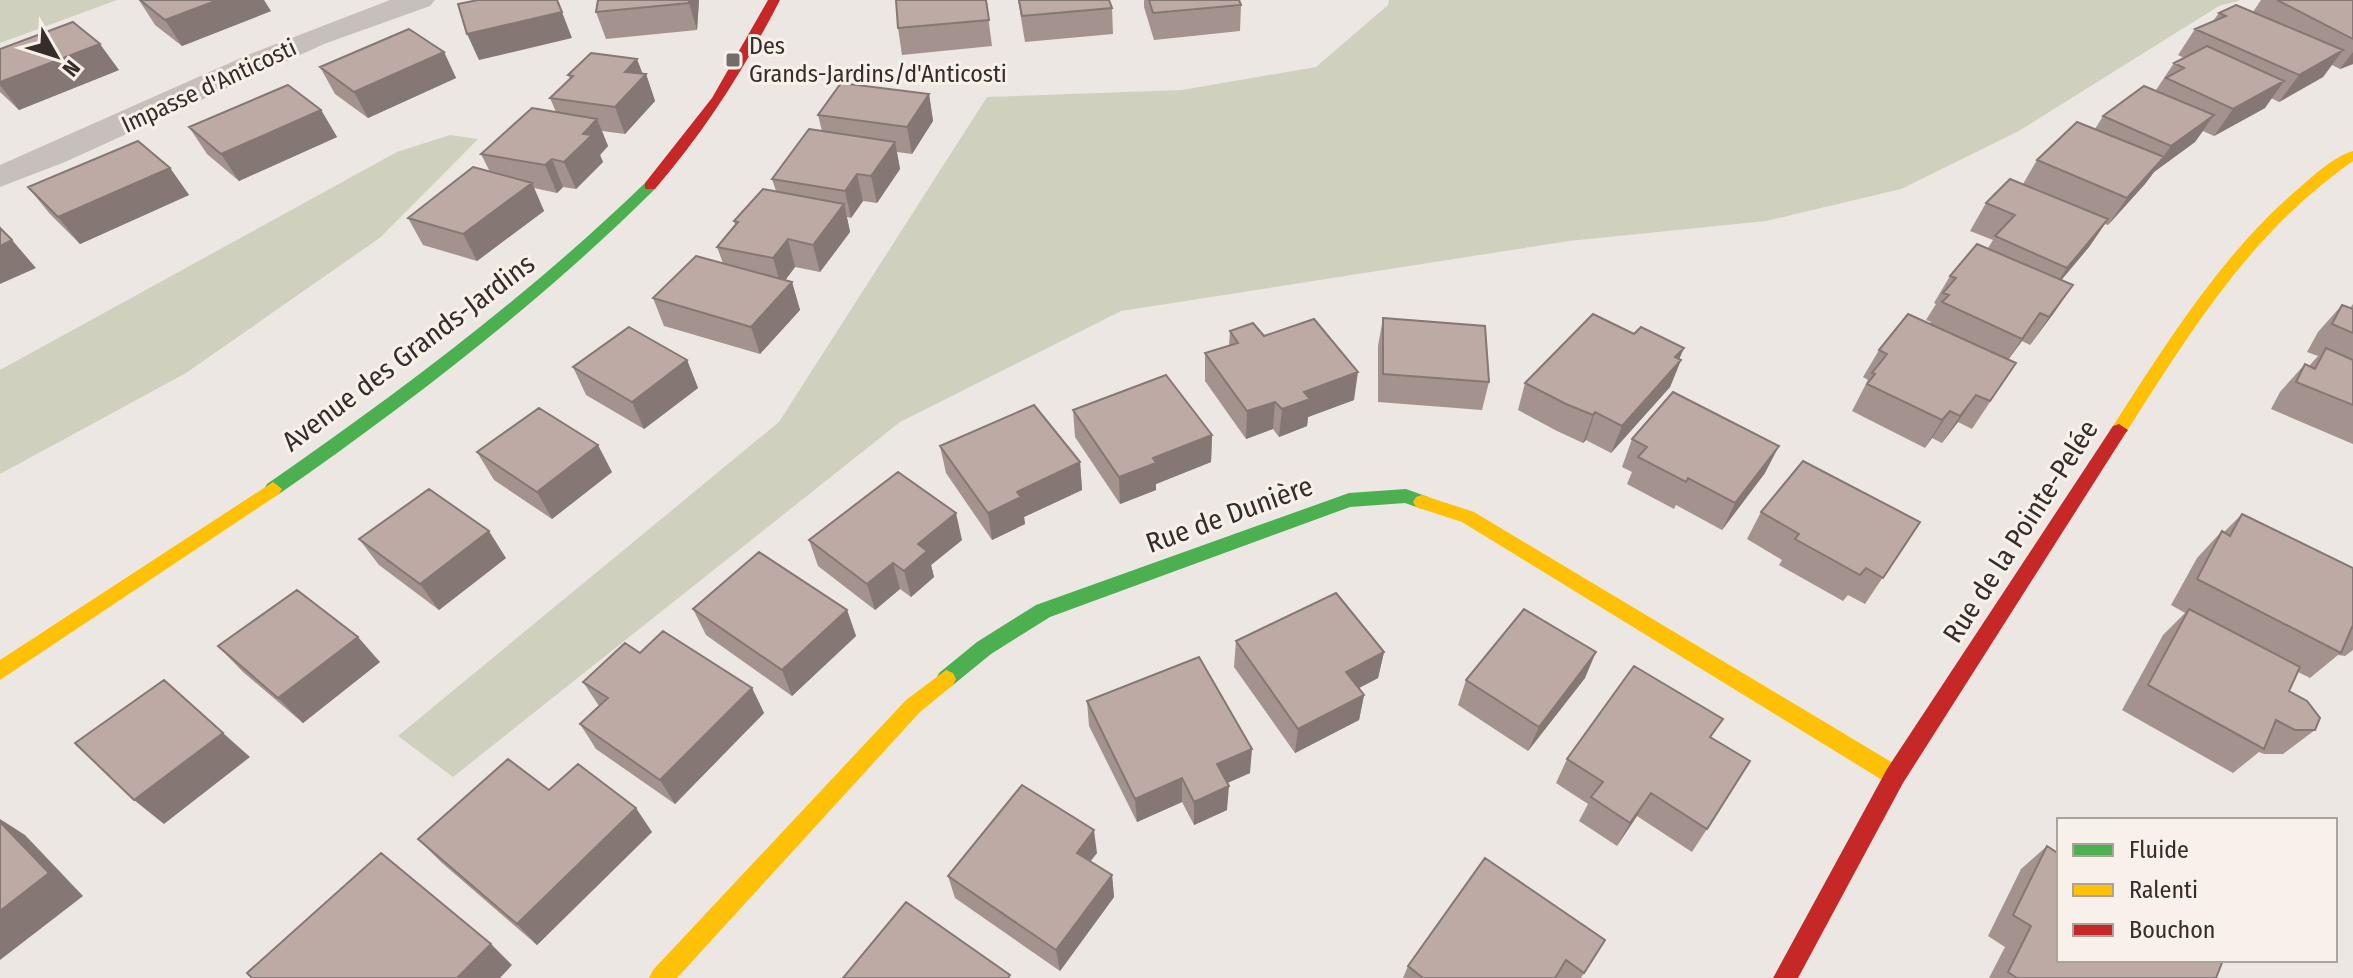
<svg xmlns="http://www.w3.org/2000/svg" width="2353" height="978" viewBox="0 0 2353 978" font-family="'Fira Sans Condensed',sans-serif">
  <rect width="100%" height="100%" fill="#ece7e2"/>
  <path fill="#cfd0bd" d="M0,0H117L0,43Z
    M1389,0H2241L2219,6L2017,132L1901,189L1766,221L1569,241L1121,311L900,422L453,777L398,736L779,422L987,97L1182,90L1316,67L1388,5Z
    M450,135L478,139L381,237L186,373L0,474V370L397,152Z"/>
  <g fill="none" stroke-linecap="round" stroke-linejoin="round">
    <path fill="#c6bfbb" fill-rule="evenodd" d="M390,0H435L430,6L324,44L65,162L0,187V165L250,54Z"/>
    <path fill="#4caf50" fill-rule="evenodd" d="M650,182L655,183V189C540,303 412,401 279,494H267L264,489L267,484C400,392 528,296 645,183Z
      M1406,489L1428,497L1431,502L1428,507L1422,509L1405,503L1350,507L1050,617L991,654L953,685L946,688L939,685L936,679L939,673L977,642L1036,605L1349,493Z"/>
    <path fill="#ffc107" fill-rule="evenodd" d="M2353,151V161C2250,233 2191,331 2125,434H2113L2110,430L2113,426C2168,341 2221,255 2298,189C2313,176 2333,157 2353,151Z
      M273,482L282,489L279,494L0,680V660Z
      M1422,495L1474,512L1903,769L1906,776L1903,783L1895,786L1887,783L1462,522L1416,507L1413,502L1416,497Z
      M946,670L953,673L956,679L953,685L920,712L677,978H649L653,970L906,700Z"/>
    <path fill="#c62828" fill-rule="evenodd" d="M768,0H780C745,68 705,131 655,189H645V183L712,98Z
      M2119,424L2128,430L2125,434L1903,783L1798,978H1773L1887,769L2113,426Z"/>
  </g>
  <path fill="#a3928e" d="M139,0L271,11L182,46L155,25Z
    M699,0L697,30L606,39L596,12Z
    M986,0L992,46L902,55L898,28Z
    M1018,0H1109L1112,8L1113,34L1025,42Z
    M1144,0H1239L1241,5L1240,31L1154,40L1144,7Z
    M2261,0H2353V64L2340,69L2332,65L2323,77L2279,102L2271,98L2265,108L2214,136L2203,131L2195,142L2154,172L2145,184L2108,225L2105,224L2089,247L2061,280L2073,285L2030,345L2022,341L2008,360L2016,363L1972,429L1958,422L1942,443L1932,438L1925,448L1852,411L1868,380L1863,377L1879,350L1929,324L1931,322L1926,320L1936,304L1934,303L1950,276L1988,248L1993,240L1970,231L1986,203L2023,184L2037,160L2095,129L2103,116L2157,92L2158,91L2156,90L2174,63L2184,58L2178,55L2195,29L2213,21L2219,13L2253,12Z
    M0,49L119,70L19,110L0,92Z
    M444,52L456,78L368,118L335,94L320,67Z
    M646,74L655,101L625,134L602,131L608,146L600,155L603,162L576,189L563,187L557,193L534,188L544,211L477,261L423,245L408,218L490,172L481,154L556,112L550,98L570,79L568,75Z
    M929,94L933,121L912,154L897,152L900,169L877,203L863,201L851,218L847,217L850,232L820,272L795,267L785,280L792,282L800,310L760,354L664,326L653,298L723,263L717,247L735,225L734,221L776,191L772,179L822,131L818,115Z
    M321,110L337,137L239,181L207,154L189,127Z
    M170,168L189,195L80,244L50,214L28,187Z
    M2353,304V444L2271,409L2280,392L2305,364L2309,366L2318,356L2307,352L2318,332L2342,305L2350,308Z
    M1383,318L1489,382L1482,410L1378,402V346Z
    M1230,331L1264,336L1354,400L1308,417L1307,426L1279,437L1273,429L1246,439L1205,381V353L1229,346Z
    M1634,334L1684,348L1679,359L1681,360L1670,387L1611,453L1586,440L1583,443L1557,431L1518,410L1525,383Z
    M687,360L698,388L644,429L586,395L573,367Z
    M1073,410L1212,435L1211,462L1156,484V490L1120,504L1075,437Z
    M1632,439L1765,473L1722,530L1676,505L1674,509L1627,484L1632,472L1622,467Z
    M940,446L1080,462L1082,490L1024,517L1025,524L992,540L946,473Z
    M477,452L612,472L552,519L494,480Z
    M1761,512L1920,522L1865,604L1848,595L1843,601L1779,565L1782,560L1747,539Z
    M2242,514L2353,568V650L2345,656L2338,655L2310,678L2298,672L2289,691L2315,730L2283,754H2264L2259,752L2233,773L2122,710L2163,635L2185,613L2171,605L2197,558L2222,531L2224,532Z
    M359,539L506,558L439,610L379,565Z
    M809,540H962L931,565L934,577L911,597L900,589L875,610L818,566Z
    M693,609L847,610L856,636L792,696L706,635Z
    M1236,641L1384,652L1378,678L1359,688L1364,695L1359,720L1295,753L1234,667Z
    M218,646L380,662L303,723L243,672Z
    M640,653L752,688L764,713L675,804L596,749L580,724L599,706L583,682Z
    M1585,678L1528,751L1458,705L1466,680Z
    M1087,701L1250,773L1227,783V810L1194,825L1182,802L1137,822L1089,726Z
    M1711,738L1707,829L1692,852L1637,816L1617,846L1579,821L1588,804L1556,783L1567,759Z
    M549,790L652,832L537,945L441,862L418,839Z
    M2047,846L2216,978H1989L2005,947L1988,936L2021,869Z
    M1097,853L1090,861L1112,875L1114,897L1060,971L955,898L948,876Z
    M1605,940L1581,978H1403L1408,966Z"/>
  <path fill="#857774" d="M218,0H264L271,11L182,46L165,20Z
    M689,0H699L697,30L689,3Z
    M562,12L572,38L479,60L467,34Z
    M100,44L119,70L19,110L0,85V82Z
    M2343,50L2323,77L2279,102L2299,75Z
    M444,52L456,78L368,118L354,92Z
    M2353,52V64L2340,69Z
    M637,59L644,77L646,74L655,101L625,134L615,107L625,72Z
    M2284,81L2265,108L2214,136L2233,109Z
    M929,94L933,121L912,154L907,127Z
    M321,110L337,137L239,181L221,154Z
    M2214,115L2195,142L2154,172L2145,184L2108,225L2127,198L2161,160L2171,146Z
    M597,119L608,146L600,155L603,162L576,189L564,162L583,134Z
    M895,142L900,169L877,203L871,176Z
    M552,159L563,187L557,193L545,165Z
    M170,168L189,195L80,244L58,217Z
    M857,174L863,201L851,218L845,191Z
    M532,183L544,211L477,261L463,234Z
    M844,204L850,232L820,272L813,245Z
    M2108,219L2089,247L2048,296L2067,268Z
    M788,239L795,267L781,286L773,258Z
    M12,240L36,268L0,284V246Z
    M792,282L800,310L760,354L751,327Z
    M2073,285L2054,313L2030,345L2049,317Z
    M2040,313L2022,341L2003,366L2022,339Z
    M1684,348L1677,364L1681,360L1670,387L1611,453L1622,426L1675,357Z
    M687,360L698,388L644,429L632,402Z
    M1358,372L1354,400L1308,417L1307,426L1279,437L1282,409L1304,392Z
    M1976,395L1958,422L1942,443L1960,416Z
    M1275,402L1273,429L1246,439L1247,411Z
    M1950,411L1932,438L1925,448L1942,420Z
    M1595,412L1586,440L1583,443L1593,415Z
    M1212,435L1211,462L1156,484V490L1120,504L1119,477L1153,458Z
    M598,445L612,472L552,519L537,492Z
    M1779,446L1765,473L1722,530L1735,503Z
    M1080,462L1082,490L1024,517L1025,524L992,540L988,513L1017,492Z
    M956,513L962,540L931,565L934,577L911,597L904,571L918,544Z
    M489,531L506,558L439,610L420,584Z
    M893,563L900,589L875,610L867,584Z
    M847,610L856,636L792,696L782,670Z
    M358,637L380,662L303,723L278,698Z
    M1384,652L1378,678L1342,697L1346,672Z
    M1596,652L1585,678L1528,751L1539,727Z
    M752,688L764,713L675,804L660,780Z
    M1364,695L1359,720L1295,753L1298,729Z
    M223,733L250,757L164,824L134,800Z
    M1252,749L1250,773L1216,788L1217,764Z
    M1182,778V802L1137,822L1135,799Z
    M1229,786L1227,810L1194,825V802Z
    M1651,793L1637,816L1617,846L1630,823Z
    M636,808L652,832L537,945L517,924Z
    M0,819L25,835L83,896L0,960Z
    M1094,830L1097,853L1080,875L1077,853Z
    M1112,875L1114,897L1060,971L1056,950Z
    M491,944L512,965L500,978H457Z"/>
  <path fill="#beaaa5" stroke="#857774" stroke-width="2" d="M140,0H218L165,20Z
    M478,0H557L562,12L467,34L458,4Z
    M598,0H689V3L596,12Z
    M896,0H986L989,20L898,28Z
    M1019,0H1109L1112,8L1022,16Z
    M1149,0H1239L1241,5L1153,13Z
    M2277,0H2353V39Z
    M2236,5L2343,50L2299,75L2195,29L2226,16L2219,13Z
    M73,22L100,44L0,82V49Z
    M409,29L444,52L354,92L320,67Z
    M2207,46L2284,81L2233,109L2166,78L2184,68L2174,63Z
    M591,53L637,59L625,72L646,74L615,107L550,98L573,76L568,75Z
    M841,83L929,94L907,127L818,115Z
    M288,85L321,110L221,154L189,127Z
    M2144,86L2214,115L2171,146L2103,116Z
    M532,108L597,119L583,134L592,135L564,162L552,159L545,165L481,154Z
    M2077,122L2164,157L2127,198L2037,160Z
    M809,129L895,142L871,176L857,174L845,191L772,179Z
    M138,141L170,168L58,217L28,187Z
    M473,167L532,183L463,234L408,218Z
    M2010,179L2108,219L2067,268L1995,236L2015,215L1986,203Z
    M763,189L844,204L813,245L788,239L773,258L717,247L738,222L734,221Z
    M0,228L12,240L0,246Z
    M1977,244L2073,285L2049,317L2040,313L2022,339L1942,302L1949,295L1943,293L1956,278L1950,276Z
    M696,256L792,282L751,327L653,298Z
    M2342,305L2353,309V333L2332,324Z
    M1593,314L1634,334L1641,327L1684,348L1675,357L1681,360L1622,426L1595,412L1593,415L1566,404L1525,383Z
    M1908,314L2016,363L1990,401L1976,395L1960,416L1950,411L1942,420L1867,384L1875,374L1872,373L1887,354L1879,350Z
    M1383,318L1485,326L1489,382L1383,374Z
    M1314,319L1358,372L1304,392L1310,399L1282,409L1275,402L1247,411L1205,353L1238,343L1230,331L1253,323L1264,336Z
    M629,327L687,360L632,402L573,367Z
    M2326,348L2353,360V405L2296,382L2305,364L2315,369Z
    M1166,375L1212,435L1153,458L1156,463L1119,477L1073,410Z
    M1673,392L1779,446L1735,503L1688,478L1686,482L1638,457L1647,447L1632,439Z
    M1034,405L1080,462L1017,492L1021,497L988,513L940,446Z
    M539,408L598,445L537,492L477,452Z
    M1803,461L1920,522L1883,578L1866,568L1860,575L1795,539L1799,534L1761,512Z
    M898,472L956,513L918,544L927,551L904,571L893,563L867,584L809,540Z
    M429,489L489,531L420,584L359,539Z
    M2242,514L2353,568V628L2352,627L2341,653L2197,579L2222,531L2230,536Z
    M759,552L847,610L782,670L693,609Z
    M297,590L358,637L278,698L218,646Z
    M1336,593L1384,652L1346,672L1364,695L1298,729L1236,641Z
    M1524,609L1596,652L1539,727L1466,680Z
    M2189,609L2300,667L2289,691L2307,701L2320,718L2315,730H2295L2276,720L2264,749L2148,685Z
    M663,631L752,688L660,780L580,724L608,698L583,682L625,643L640,653Z
    M1199,657L1252,749L1217,764L1229,786L1194,802L1182,778L1135,799L1087,701Z
    M1634,666L1723,719L1710,737L1750,761L1707,829L1651,793L1630,823L1591,797L1603,782L1567,759Z
    M164,680L223,733L134,800L75,743Z
    M508,759L549,790L578,764L636,808L517,924L418,839Z
    M1022,785L1094,830L1077,853L1112,875L1056,950L948,876Z
    M0,822L49,873L0,911Z
    M2047,846L2059,854V960H2223L2216,978H2017L2008,972L2031,926L2013,915Z
    M381,853L491,944L457,978H252L247,973Z
    M1485,858L1605,940L1584,973L1566,960L1555,978H1423L1408,966Z
    M906,902L1010,975L1008,978H843Z"/>
  <rect fill="#766d6a" stroke="#f8f1ea" stroke-width="3" x="725" y="52" width="16" height="16" rx="4"/>
  <g text-anchor="middle" stroke-width="6" stroke-linejoin="round" paint-order="stroke">
    <g font-size="24" fill="#362c29" stroke="#f8f1ea" text-anchor="start">
      <text x="749" y="54">Des<tspan x="749" dy="28">Grands-Jardins/d'Anticosti</tspan></text>
    </g>
    <g font-size="24" fill="#362c29" stroke="#f8f1ea">
      <text transform="translate(209 86) rotate(-25)" y="8">Impasse d'Anticosti</text>
    </g>
    <g font-size="28" fill="#362c29" stroke="#f8f1ea">
      <text transform="translate(408 352) rotate(-37)" y="10">Avenue des Grands-Jardins</text>
      <text transform="translate(1229 514) rotate(-20)" y="10">Rue de Dunière</text>
      <text transform="translate(2020 531) rotate(-57)" y="10">Rue de la Pointe-Pelée</text>
    </g>
  </g>
  <rect x="2057" y="818" width="280" height="144" fill="#f8f1ea" stroke="#aaa29d" stroke-width="2"/>
  <rect x="2073" y="844" width="40" height="12" fill="#4caf50" stroke="#aaa29d" stroke-width="2"/>
  <text x="2129" y="858" font-size="24" fill="#362c29">Fluide</text>
  <rect x="2073" y="884" width="40" height="12" fill="#ffc107" stroke="#aaa29d" stroke-width="2"/>
  <text x="2129" y="898" font-size="24" fill="#362c29">Ralenti</text>
  <rect x="2073" y="924" width="40" height="12" fill="#c62828" stroke="#aaa29d" stroke-width="2"/>
  <text x="2129" y="938" font-size="24" fill="#362c29">Bouchon</text>
  <g transform="translate(56 56) rotate(129)" stroke="#f8f1ea" stroke-width="6" paint-order="stroke">
  <path d="M0-6L14 30L0 20L-14 30Z" fill="#362c29"/>
  <text y="-12" font-size="22" font-weight="bold" text-anchor="middle" fill="#362c29">N</text>
  </g>
</svg>
